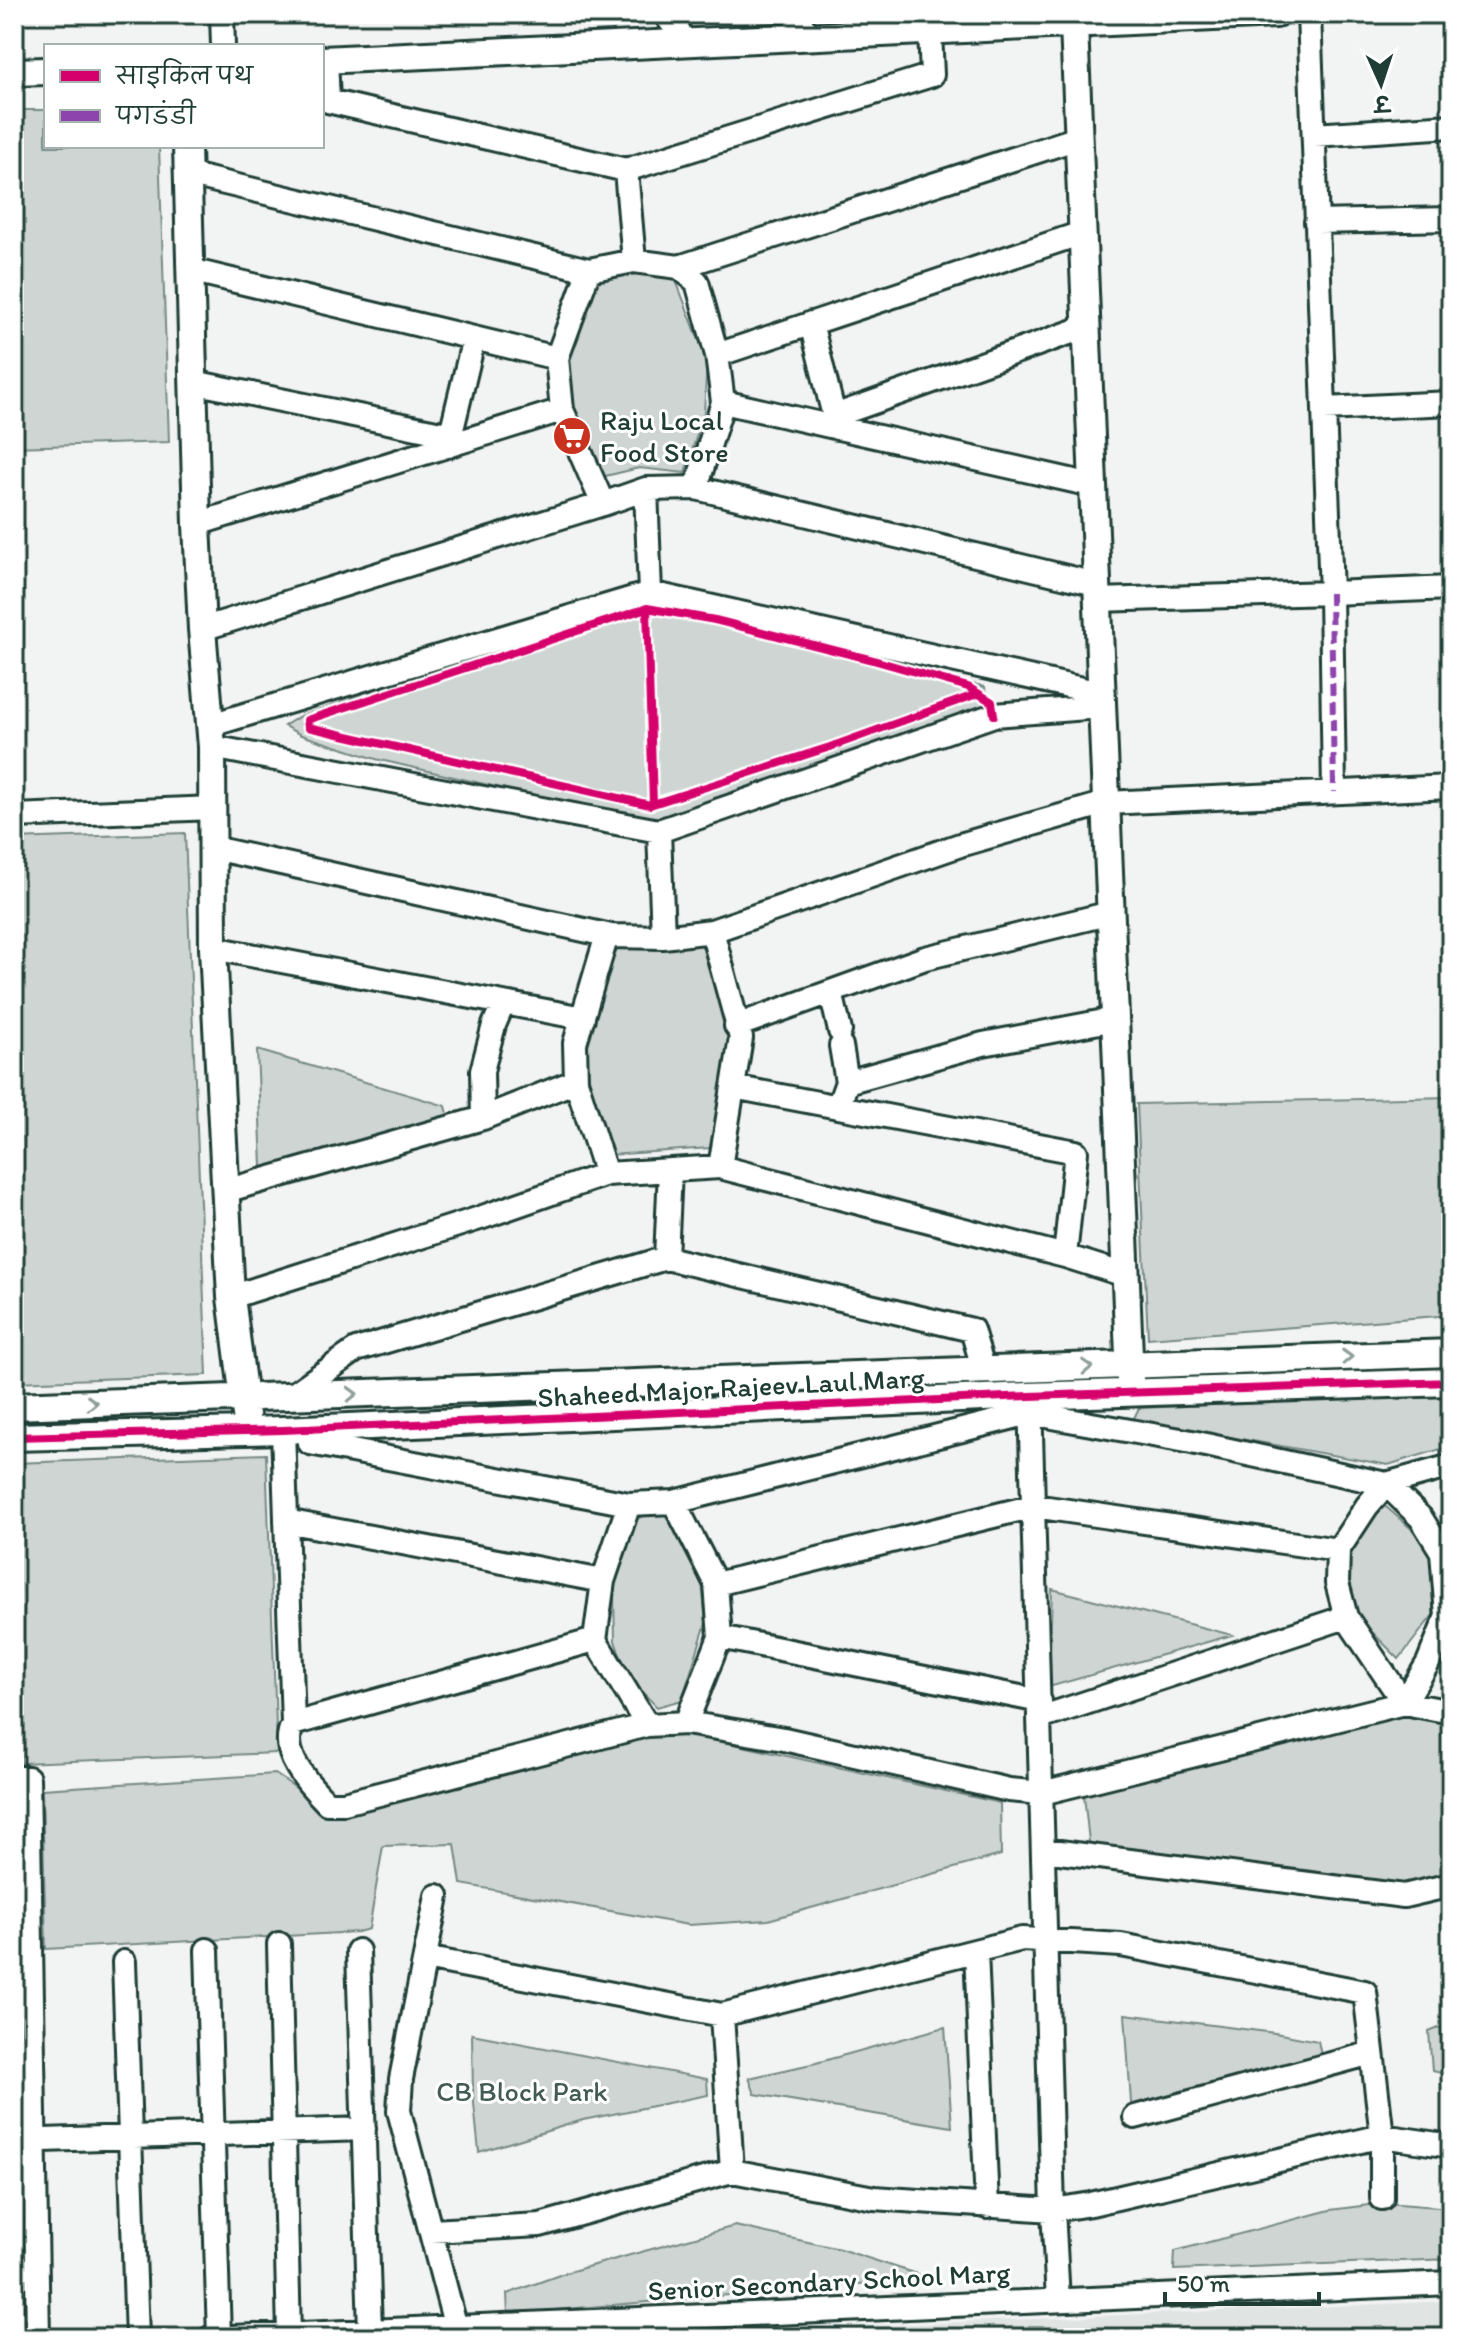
<svg xmlns="http://www.w3.org/2000/svg" width="1465" height="2352" viewBox="0 0 1465 2352" font-family="Itim,'Playpen Sans Deva',sans-serif">
  <rect width="100%" height="100%" fill="#f2f3f3"/>
  <filter id="ink" filterUnits="userSpaceOnUse"><feTurbulence type="fractalNoise" baseFrequency=".0125" numOctaves="2"/><feDisplacementMap in="SourceGraphic" scale="16" xChannelSelector="R" yChannelSelector="G"/><feConvolveMatrix kernelMatrix="1 2 1 2 8 2 1 2 1" color-interpolation-filters="sRGB"/></filter>
  <g filter="url(#ink)">
    <path fill="#e0e4e3" d="M14,1564L21,1763H14Z
      M1451,2301V2338H499L824,2328Z"/>
    <path fill="#ced5d3" stroke="#768984" stroke-width="2" d="M14,110H46V146H159L169,442L14,447Z
      M635,271L673,273L707,361L704,412L685,473L639,468L601,477L572,408L566,361L595,277Z
      M647,599L771,626L985,687L987,704L907,737L654,823L376,759L301,735L284,726L300,716Z
      M185,833L207,1375L14,1382V839Z
      M701,943L730,1041L710,1148L609,1155L585,1081L582,1041L614,946Z
      M257,1050L446,1106L450,1122L268,1169L262,1166Z
      M1451,1097V1315L1148,1338L1137,1104Z
      M1451,1395V1446L1388,1465L1150,1423L1132,1422L1139,1408Z
      M266,1454L277,1753L21,1763L14,1564V1463Z
      M1385,1506L1415,1532L1433,1555V1615L1399,1659L1351,1611L1347,1555L1369,1519Z
      M657,1508L678,1523L701,1572L706,1623L682,1700L657,1707L640,1690L621,1657L615,1641L613,1549L630,1523Z
      M1052,1589L1232,1635L1049,1687Z
      M1405,1700L1451,1709V1889L1408,1901H1345L1090,1851L1083,1786Z
      M655,1736H697L1000,1803L1001,1855L768,1920L688,1925L461,1884L455,1844L383,1846L369,1929L358,1932L46,1949L42,1789L275,1774L337,1815L354,1805Z
      M1125,2014L1275,2033L1318,2041L1322,2059L1132,2118Z
      M1451,2023V2075L1432,2071L1429,2032Z
      M945,2027L952,2127L755,2094L749,2078L816,2063Z
      M472,2034L707,2079L708,2095L583,2120L479,2152L473,2094Z
      M1385,2203L1451,2208V2259L1174,2270L1175,2251L1330,2210Z
      M735,2226L840,2249L929,2278L508,2314L507,2294L565,2273Z"/>
    <g fill="none" stroke-linecap="round" stroke-linejoin="round">
      <defs>
        <path id="minor" d="M222,14L223,46
          M665,14L687,43
          M793,14L811,37
          M326,60L328,101L626,170L932,75L930,32
          M1314,135L1451,126
          M626,170L634,261
          M187,174L589,270L634,261L679,267L697,282L717,355L723,402L696,488L646,489L603,504L562,410L557,358L589,270
          M1316,222L1451,219
          M679,267L1078,138
          M190,270L557,358
          M811,323L837,428
          M717,355L1082,233
          M193,382L451,435
          M723,402L1092,485
          M1324,409L1451,403
          M834,416L1086,327
          M448,446L474,338
          M696,488L1096,584
          M646,489L650,593
          M197,524L562,410
          M1097,600L1331,593L1309,14
          M202,629L603,504
          M211,725L650,593L1100,693
          M212,747L659,831L994,715L1101,707
          M1334,792L1331,593L1451,588
          M14,816L214,808
          M659,831L663,937
          M213,848L611,936L663,937L712,931L960,845L1106,803L1451,787
          M607,935L575,1043L576,1081L606,1174L720,1167L741,1038L712,931
          M213,948L583,1018
          M831,992L840,1031
          M736,1026L925,958L1111,913
          M841,1046L847,1082
          M733,1087L1076,1152L1065,1256
          M838,1107L847,1082L983,1044L1115,1019
          M483,1118L482,1071L494,1025L503,1004
          M720,1167L1065,1256L1125,1275
          M670,1170L666,1258L972,1330L984,1371
          M225,1191L483,1118L576,1081
          M231,1297L480,1218L606,1174
          M291,1396L356,1350L666,1258
          M1030,1399L1053,2210L1058,2300
          M283,1430L293,1724
          M310,1443L629,1504
          M1386,1484L1421,1518L1442,1552L1447,1616L1428,1663L1404,1703L1346,1617L1337,1583L1338,1550L1367,1506Z
          M674,1502L716,1584L720,1637
          M286,1521L603,1581
          M716,1584L1034,1506L1338,1550
          M595,1640L293,1724C278,1752 308,1784 327,1803H344L647,1725L686,1723
          M1040,1701L720,1637L686,1723L784,1739L1009,1790L1042,1793L1404,1703L1451,1712
          M1040,1718L1346,1617
          M647,1725L595,1640L603,1581L629,1504L674,1502L1030,1413L1192,1442L1386,1484L1451,1466
          M14,1778H28L38,2338
          M1044,1850L1404,1896L1451,1885
          M437,1896L401,2079L399,2111L456,2328V2338
          M279,1944L289,2334
          M207,1950L219,2337
          M358,1951L370,2331
          M976,1951L987,2207
          M425,1958L722,2015L1022,1939L1121,1945L1365,1992L1382,2136V2198
          M124,1962L137,2338
          M722,2015L732,2171
          M1135,2117L1372,2053
          M14,2141L364,2129
          M431,2231L540,2225L732,2171L874,2198L1053,2210L1091,2204L1382,2136L1451,2146
          M210,2338L1451,2283"/>
        <path id="tertiary" d="M1074,25L1130,1380
          M322,60L1276,14
          M14,72L46,71
          M187,146L197,524L202,629L212,747L213,948L231,1297L246,1415
          M14,1406L1451,1353
          M14,1437L283,1430L1029,1396L1451,1382"/>
      </defs>
      <use href="#minor" stroke="#1f3d34" stroke-width="28"/>
      <use href="#tertiary" stroke="#1f3d34" stroke-width="32"/>
      <use href="#minor" stroke="#fff" stroke-width="22"/>
      <use href="#tertiary" stroke="#fff" stroke-width="26"/>
      <path stroke="#8e44ad" stroke-width="6" stroke-dasharray="12 6" stroke-linecap="butt" d="M1331,593L1334,792"/>
      <defs>
        <path id="cycleway" d="M647,608L653,804
          M977,694L830,747L650,805L308,727L307,720L647,608L715,620L873,660L968,687L992,702L994,715
          M14,1437L283,1430L1029,1396L1451,1382"/>
      </defs>
      <use href="#cycleway" stroke="#fff" stroke-width="13"/>
      <use href="#cycleway" stroke="#d6006c" stroke-width="8"/>
    </g>
    <defs><path id="oneway-chevron" d="M-2-3.5L2.5 0L-2 3.5" fill="none" stroke-width="1.6" stroke-linecap="round" stroke-linejoin="round" transform="scale(2)"/></defs>
    <g stroke="#8f9e9a">
      <use href="#oneway-chevron" transform="translate(1347 1357) rotate(-2)"/>
      <use href="#oneway-chevron" transform="translate(1087 1367) rotate(-2)"/>
      <use href="#oneway-chevron" transform="translate(352 1394) rotate(-2)"/>
      <use href="#oneway-chevron" transform="translate(92 1403) rotate(-2)"/>
    </g>
  </g>
  <defs>
    <symbol id="supermarket-disc" viewBox="-11 -11 22 22"><circle r="9.5" fill="#c8321e" stroke="#fff"/><path d="M-6-5.5h2.5l.6 2H6L4.5 2H-2.5L-4.4-4H-6ZM-1.5 3.2a1.3 1.3 0 1 0 .1 0ZM3 3.2a1.3 1.3 0 1 0 .1 0Z" fill="#fff"/></symbol>
  </defs>
  <g fill-rule="evenodd">
    <use href="#supermarket-disc" x="550" y="414" width="44" height="44"/>
  </g>
  <g text-anchor="middle" stroke-width="6" stroke-linejoin="round" paint-order="stroke">
    <g font-size="28" fill="#1f3d34" stroke="#fff" text-anchor="start">
      <text x="600" y="430">Raju Local<tspan x="600" dy="32">Food Store</tspan></text>
    </g>
    <g font-size="28" fill="#1f3d34" stroke="#fff">
      <text transform="translate(731 1387) rotate(-3)" y="10">Shaheed Major Rajeev Laul Marg</text>
      <text transform="translate(829 2281) rotate(-3)" y="10">Senior Secondary School Marg</text>
    </g>
    <g font-size="28" fill="#425b54" stroke="#fff">
      <text x="522" y="2101">CB Block Park</text>
    </g>
  </g>
  <rect width="1465" height="2352" fill="none" stroke="#fff" stroke-width="48"/>
  <rect x="24" y="24" width="1417" height="2304" fill="none" stroke="#1f3d34" stroke-width="3" filter="url(#ink)"/>
  <rect x="44" y="44" width="280" height="104" fill="#ffffff" stroke="#a5b1ae" stroke-width="2"/>
  <rect x="60" y="70" width="40" height="12" fill="#d6006c" stroke="#a5b1ae" stroke-width="2"/>
  <text x="116" y="84" font-size="24" fill="#1f3d34">साइकिल पथ</text>
  <rect x="60" y="110" width="40" height="12" fill="#8e44ad" stroke="#a5b1ae" stroke-width="2"/>
  <text x="116" y="124" font-size="24" fill="#1f3d34">पगडंडी</text>
  <g transform="translate(1381 84) rotate(177)" stroke="#ffffff" stroke-width="6" paint-order="stroke">
  <path d="M0-6L14 30L0 20L-14 30Z" fill="#1f3d34"/>
  <text y="-12" font-size="22" font-weight="bold" text-anchor="middle" fill="#1f3d34">उ</text>
  </g>
  <path d="M1165 2292v12h154v-12" fill="none" stroke="#1f3d34" stroke-width="4"/>
  <text x="1177" y="2292" font-size="24" fill="#1f3d34" stroke="#ffffff" stroke-width="6" paint-order="stroke">50 m</text>
</svg>
